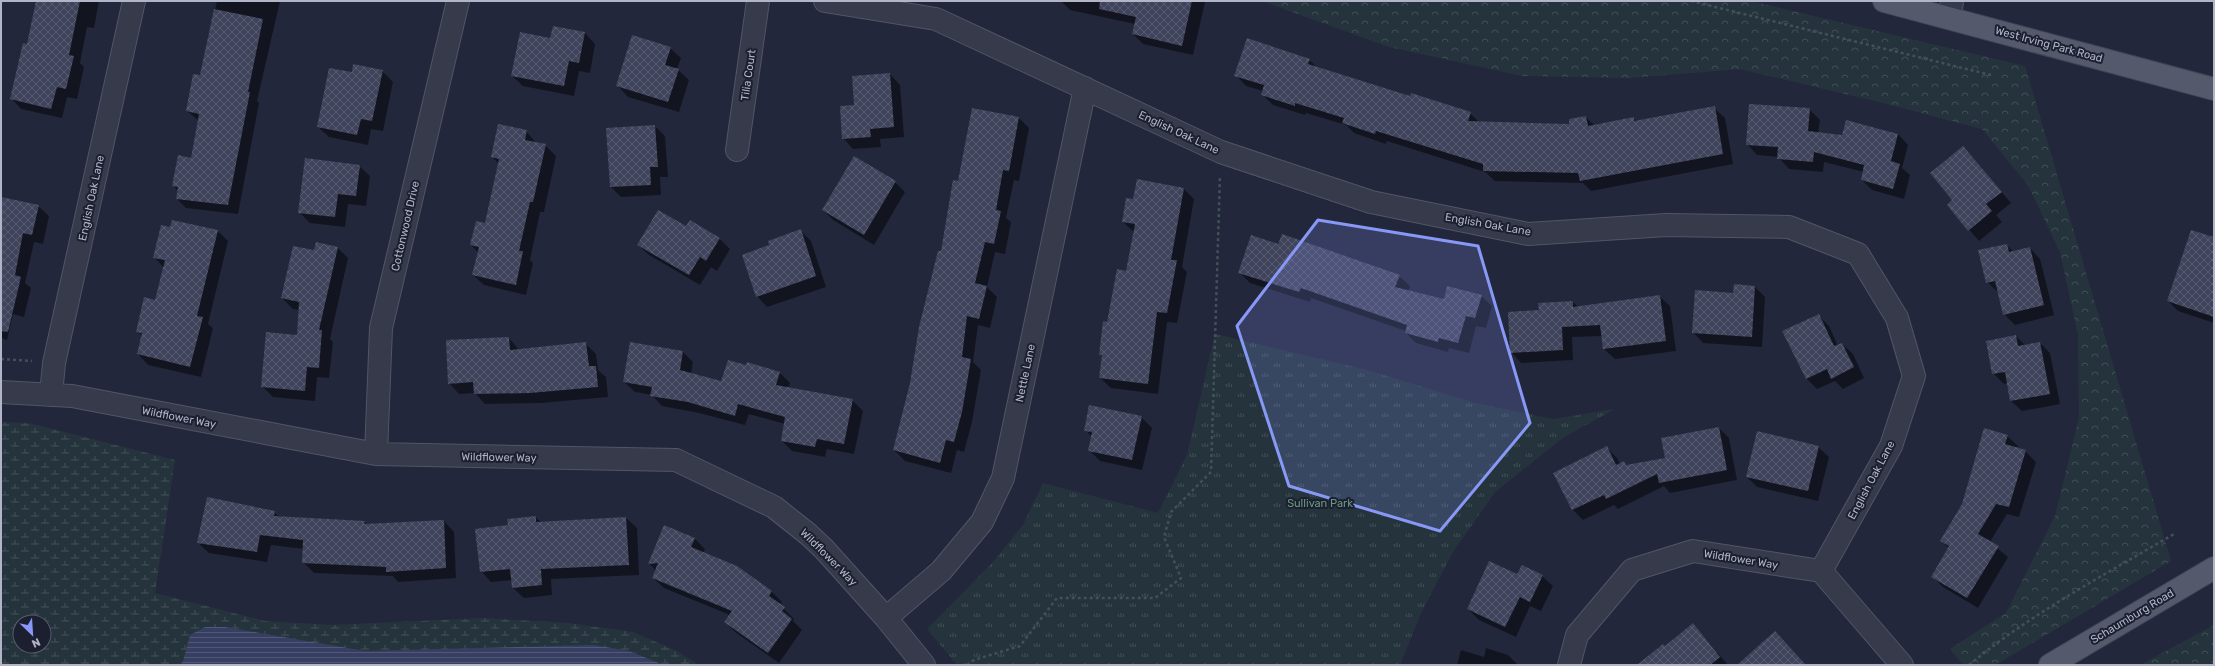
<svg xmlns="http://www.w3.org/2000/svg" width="2215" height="666" viewBox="0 0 2215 666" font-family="Rubik,sans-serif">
  <defs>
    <pattern id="forest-crowns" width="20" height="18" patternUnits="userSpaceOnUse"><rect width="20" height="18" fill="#25343c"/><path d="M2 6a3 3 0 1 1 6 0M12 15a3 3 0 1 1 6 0" fill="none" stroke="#424f57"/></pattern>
    <pattern id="wetland-marsh" width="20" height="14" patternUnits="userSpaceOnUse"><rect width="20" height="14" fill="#25343c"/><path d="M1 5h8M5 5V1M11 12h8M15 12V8" fill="none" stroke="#424f57"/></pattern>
    <pattern id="park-tufts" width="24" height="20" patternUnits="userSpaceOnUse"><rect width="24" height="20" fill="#25343c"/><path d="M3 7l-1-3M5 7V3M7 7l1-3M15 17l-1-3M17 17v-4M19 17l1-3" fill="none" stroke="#424f57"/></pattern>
    <pattern id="water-rules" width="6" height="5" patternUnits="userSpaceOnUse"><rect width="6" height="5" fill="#363e62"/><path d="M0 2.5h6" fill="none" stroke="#515877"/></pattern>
    <pattern id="building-cross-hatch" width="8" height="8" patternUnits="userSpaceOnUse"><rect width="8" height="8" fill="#3f435b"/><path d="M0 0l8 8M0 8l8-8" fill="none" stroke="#585c71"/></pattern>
  </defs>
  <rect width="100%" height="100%" fill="#23273b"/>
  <path fill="url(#forest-crowns)" d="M1262,1H1751L2025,66L2171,561L1995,665H1963L1950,649L2006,613L2055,516L2079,418L2078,335L2060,252L2028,185L1982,129L1879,102L1740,69L1630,78L1523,76L1389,47Z
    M2214,625V665H2140Z"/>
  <path fill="url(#wetland-marsh)" fill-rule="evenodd" d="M1,422L29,423L175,460L155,593L265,621L333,625L483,618L568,623L633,632L677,651L699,665H1ZM20,622H44V646H20Z"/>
  <path fill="url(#park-tufts)" d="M1215,334L1367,370L1475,403L1553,419L1615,409L1564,437L1495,492L1453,552L1421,613L1400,665H957L927,629L994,561L1023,525L1043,483L1158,513L1187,455Z"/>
  <path fill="url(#water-rules)" d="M205,627H225L365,651L594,645L629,651L664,665H182L190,635Z"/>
  <path fill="#0007" d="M37,1H99L94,28L87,27L80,63L84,67L77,99L67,97L62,118L21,109L11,98L28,46Z
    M217,1H280L257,101L259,103L238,214L186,208L177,199L178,191L173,185L192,159L199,121L187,111L201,76Z
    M1061,1H1204L1205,2L1193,55L1143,44L1133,34L1135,24L1070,10Z
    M585,33L595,44L590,73L579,71L574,96L523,86L512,76L551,39Z
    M670,48L681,58L677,69L689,80L679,112L628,97L618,86Z
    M1309,60L1318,68L1410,98L1470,113L1480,123L1571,125L1586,117L1594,125L1633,118L1636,121L1714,108L1725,118L1733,164L1591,191L1583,183L1495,181L1485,172L1387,141L1386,144L1354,133L1346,125L1306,113L1305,115L1273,105L1262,94L1263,91L1246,86L1236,75Z
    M382,71L393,82L383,131L371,129L368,145L329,137L318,127L352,73Z
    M890,74L900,85L904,137L880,139L881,147L853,149L843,138L855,106Z
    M1809,109L1820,120L1818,133L1843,136L1898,134L1908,145L1902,168L1910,175L1904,199L1872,190L1862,180L1864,172L1824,162L1823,172L1789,169L1778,157L1757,155L1747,144Z
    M1019,118L1029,128L1019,181L1014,180L1006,218L1011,222L1005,254L995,252L987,287L997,297L990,328L978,325L973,362L981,370L972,422L964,452L957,450L951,473L905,461L894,450L959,182Z
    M655,126L665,136L668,177H660L661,195L621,197L611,187Z
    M526,131L536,143L545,145L556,156L544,212H540L530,260L533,263L526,295L484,285L473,275L478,252L471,245L486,224L499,164L492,157Z
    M1963,147L2011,203L1996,215L2002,222L1979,241L1948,205L1953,200Z
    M359,166L370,176L366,206L348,204L345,227L310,223L299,212Z
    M895,182L905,192L874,245L833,220L823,210Z
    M1184,189L1194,199L1182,267L1187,272L1177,323L1167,322L1158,394L1111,388L1100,378L1103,358L1100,354L1108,323L1127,272L1134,232L1123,222L1134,200Z
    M1,198L38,206L49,216L43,244L34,242L25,283L31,288L24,317L13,314L7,340L1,338Z
    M687,227L719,238L730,249L717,271L711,267L700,285L649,255L638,245Z
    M171,228L218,231L228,241L208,324L213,328L201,377L148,365L138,354L142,336L137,331L156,301L164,268L154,257Z
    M800,230L811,241L826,287L767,307L757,296L771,246Z
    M2214,238V323L2178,311L2168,301Z
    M1279,245L1399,276L1410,286L1408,291L1444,301L1481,296L1492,306L1486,328L1476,326L1469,353L1449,348L1448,352L1416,343L1406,333V331L1311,298L1310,302L1250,283L1239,272Z
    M2006,245L2014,252L2030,248L2040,259L2054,315L2015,325L2004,314L1999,293L1987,282Z
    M337,247L348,258L330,339L333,342L329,378L317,377L315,401L273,397L262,386L298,336L299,310L293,309L282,298L314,252Z
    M1755,287L1765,297L1762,347L1703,343L1693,332L1734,294Z
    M1659,296L1670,306L1676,351L1615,359L1604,349L1602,336L1572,337L1573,360L1521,363L1511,352L1540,311L1573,302L1578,307Z
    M1818,315L1829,326L1838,346L1842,344L1853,354L1864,378L1843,389L1835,381L1817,389L1807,379L1784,332Z
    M2016,336L2025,345L2040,343L2050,353L2060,404L2022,411L2011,401L2008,383L2004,384L1993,373Z
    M509,338L519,350L586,344L596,354L598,370L606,377L608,397L541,403L485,404L475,393L459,394L449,383Z
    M683,352L693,362L691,374L722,382L746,366L779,372L790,383L788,389L852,400L863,411L854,454L827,449L825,457L792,451L782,441L785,424L749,414L745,425L699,413L662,406L652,395L635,392L624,382Z
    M1141,417L1152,428L1142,470L1100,461L1089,450L1092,437L1085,430Z
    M1719,428L1729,438L1737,480L1670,493L1664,486L1618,509L1614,505L1583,520L1573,510L1555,473L1607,448L1617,458L1620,464L1624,462L1627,466L1666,459Z
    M2007,436L2018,446L2017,449L2025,451L2036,462L2019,517L2007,514L1990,542L2008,557L1978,608L1943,587L1932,576L1949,548L1941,541Z
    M1818,447L1829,457L1818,501L1757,487L1747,477Z
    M274,512L280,518L364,522L368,525L444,521L454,532L456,578L398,582L393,576L314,573L303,562L304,549L271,545L267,562L209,553L198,543Z
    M535,517L541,522L626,518L637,528L639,575L551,579L552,595L524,598L513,588L512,580L491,582L481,571L509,526Z
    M695,539L705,549L703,553L737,567L772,592L782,602L780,605L794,619L793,621L802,630L779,663L735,632L725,622L730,615L664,588L653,578L656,571L649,563Z
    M1518,575L1542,576L1553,586L1541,611L1530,606L1516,637L1479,620L1468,609Z
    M1693,625L1728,665H1638L1665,648Z
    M1486,648L1508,655L1518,665H1457L1461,650L1484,657Z"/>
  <path fill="url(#building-cross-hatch)" d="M36,1H80L69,55L74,56L66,89L57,87L51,109L10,99L23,43L27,44Z
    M1100,1H1192L1182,46L1132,34L1136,17L1099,9Z
    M214,9L263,19L248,92H250L228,205L176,199L178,187L172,186L178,155L191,158L199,114L186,111L193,74L200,75Z
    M553,26L585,32L579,63L569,61L564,86L511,76L520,32L550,38Z
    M632,35L671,47L665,65L679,69L668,102L616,86Z
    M1247,38L1310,59L1308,64L1410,96L1411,93L1471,112L1468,121L1569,124V119L1586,116L1588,126L1634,117V121L1715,106L1723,154L1580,181L1578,173L1483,171V164L1376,131L1375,134L1342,123L1344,118L1295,103V106L1261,95L1264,85L1234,76Z
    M353,64L383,70L372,121L361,119L357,135L317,127L329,68L352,72Z
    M890,73L894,127L870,129L871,137L842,139L840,106L854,105L852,76Z
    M1749,104L1810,108L1808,131L1842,135L1846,120L1898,134L1891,161L1900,164L1893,189L1861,180L1864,165L1814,152L1813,162L1777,159L1778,147L1746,145Z
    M972,108L1019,117L1009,171L1003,170L996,210L1001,211L994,244L985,242L975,283L987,286L979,319L967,316L962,357L971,359L962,412L954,442L946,440L940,463L893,450L910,383L919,327L938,251H941L953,180L958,181Z
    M498,124L527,130L525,140L546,144L533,202H530L519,251H523L516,285L472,275L479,247L470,245L476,221L485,223L499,159L491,157Z
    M655,125L658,167H650L651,185L610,187L606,128Z
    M1963,146L2002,192L1986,204L1992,211L1968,231L1947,205L1952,200L1930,173Z
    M854,156L896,181L864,235L822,210Z
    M305,158L360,165L356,196L338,194L335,217L298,213Z
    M1137,179L1184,188L1171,260H1177L1167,313L1157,312L1148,384L1099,378L1102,355H1099L1103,321L1107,322L1117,269L1126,271L1135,224L1122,222L1126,198L1133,199Z
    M1,197L39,205L32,235L23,233L15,275L21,277L8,332L1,331Z
    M658,210L686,226L690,220L720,238L706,261L700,257L689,275L637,245Z
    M172,220L218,230L197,316L203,317L190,367L137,354L142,333L136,332L144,297L155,300L165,260L153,258L161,225L170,227Z
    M801,229L816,276L756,297L742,255L769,245L768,241Z
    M2191,230L2214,237V317L2167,301Z
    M1282,234L1400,275L1395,287L1444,299L1447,286L1482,295L1475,318L1466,316L1458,343L1439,338L1438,342L1405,333L1407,325L1301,288L1299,292L1238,273L1251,235L1278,244Z
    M316,242L338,247L319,330H322L319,368L307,367L305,391L261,387L266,332L297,335L299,302L281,298L293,246L314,250Z
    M2007,244L2009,252L2030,247L2044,305L2003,315L1995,281L1986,283L1978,250Z
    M1734,284L1755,286L1752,337L1692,333L1695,290L1733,293Z
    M1660,295L1666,341L1603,349L1600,325L1562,327L1563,350L1510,353L1508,312L1539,310L1538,303L1573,301V307Z
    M1819,314L1834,346L1842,343L1854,367L1831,379L1827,369L1806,379L1782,331Z
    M2016,335L2018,346L2040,342L2050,394L2010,401L2005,372L1992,374L1986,341Z
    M509,337L510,350L586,342L589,366H596L598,387L530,393L474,394L473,382L448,384L446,340Z
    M630,342L683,351L680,370L721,381L728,360L746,365L747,362L780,372L776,385L853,399L844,444L817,439L815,447L781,441L785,417L738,404L735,416L688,402L650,396L652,387L623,382Z
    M1089,405L1142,416L1132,460L1088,451L1092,432L1084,431Z
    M1719,427L1727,470L1659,483L1657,474L1606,499L1604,495L1572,510L1553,473L1607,446L1616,465L1624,461L1626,465L1665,458L1661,438Z
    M1984,428L2008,435L2005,444L2026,450L2009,507L1996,504L1978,534L1999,546L1967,598L1931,577L1949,546L1940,541L1962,504Z
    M1757,431L1819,446L1808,491L1746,477Z
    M207,497L275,511L274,516L365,521L364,524L444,520L446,568L386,572V567L302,563L303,540L260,535L257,552L197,543Z
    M536,516V522L626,517L629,565L541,569L542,585L512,588L510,569L480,572L475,529L508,525L507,519Z
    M664,525L695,538L691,547L737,566L772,591L769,596L785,607L782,611L792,619L768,653L724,622L732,611L652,578L658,563L648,564Z
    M1489,561L1517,574L1522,565L1543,575L1530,602L1520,597L1505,627L1467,609Z
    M1693,623L1720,657L1710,665H1637L1663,644L1665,646Z
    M1775,631L1806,665H1737Z"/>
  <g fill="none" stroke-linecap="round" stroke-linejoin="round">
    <defs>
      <path id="minor" d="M825,1L936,19L1221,152L1371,202L1528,234L1666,225L1789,227L1858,254L1897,318L1914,376L1891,446L1821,571
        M1950,17L1952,1
        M737,150L758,1
        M1,392L72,396L376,454L676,460L774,507L808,534L824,549L886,618L924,665
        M51,395L54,363L134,1
        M376,454L381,328L458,1
        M886,618L941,571L982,522L1003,478L1085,88
        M1569,665L1577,635L1632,570L1693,551L1821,571L1902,665"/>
      <path id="major" d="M1884,1L2214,89
        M2050,665L2214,568"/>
    </defs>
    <use href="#minor" stroke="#525566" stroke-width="24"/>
    <use href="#major" stroke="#404354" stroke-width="24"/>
    <path stroke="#425159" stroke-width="2.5" stroke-dasharray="3 3" stroke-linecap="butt" d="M1691,1L1991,75
      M1,359L32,361
      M967,665L974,660L1020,646L1057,598H1155L1181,578L1164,537L1171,512L1211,472L1220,175
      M1969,665C2032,613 2104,575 2174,534"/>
    <use href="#minor" stroke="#363a4b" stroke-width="22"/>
    <use href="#major" stroke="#54596b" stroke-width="22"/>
  </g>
  <path fill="#8798f6" fill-opacity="0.2" stroke="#8798f6" stroke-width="3" stroke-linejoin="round" d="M1318,220L1478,246L1530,423L1440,531L1289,486L1237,326Z"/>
  <g text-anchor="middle" stroke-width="4" stroke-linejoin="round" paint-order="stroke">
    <g font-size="11" fill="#b2b5c7" stroke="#1c1f30">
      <text transform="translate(2049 44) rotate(15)" y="4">West Irving Park Road</text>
      <text transform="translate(748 75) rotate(-82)" y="4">Tilia Court</text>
      <text transform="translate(1179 132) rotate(25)" y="4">English Oak Lane</text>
      <text transform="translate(91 198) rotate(-78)" y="4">English Oak Lane</text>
      <text transform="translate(1488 224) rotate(10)" y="4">English Oak Lane</text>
      <text transform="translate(405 226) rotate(-77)" y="4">Cottonwood Drive</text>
      <text transform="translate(1025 373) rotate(-78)" y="4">Nettle Lane</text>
      <text transform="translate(179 417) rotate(11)" y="4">Wildflower Way</text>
      <text transform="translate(499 457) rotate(1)" y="4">Wildflower Way</text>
      <text transform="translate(1871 480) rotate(-62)" y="4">English Oak Lane</text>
      <text transform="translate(829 557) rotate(45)" y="4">Wildflower Way</text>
      <text transform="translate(1741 559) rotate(9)" y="4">Wildflower Way</text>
      <text transform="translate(2132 616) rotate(-31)" y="4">Schaumburg Road</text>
    </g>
    <g font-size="11" fill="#69987f" stroke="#1c1f30">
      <text x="1320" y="507">Sullivan Park</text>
    </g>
  </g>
  <rect width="2215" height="666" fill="none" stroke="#b2b5c7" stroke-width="4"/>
  <g transform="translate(32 634) rotate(155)"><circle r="19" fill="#1c1f30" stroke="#585b6c"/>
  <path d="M0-3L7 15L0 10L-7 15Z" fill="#8798f6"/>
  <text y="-6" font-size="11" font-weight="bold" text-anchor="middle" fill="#b2b5c7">N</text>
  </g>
</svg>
